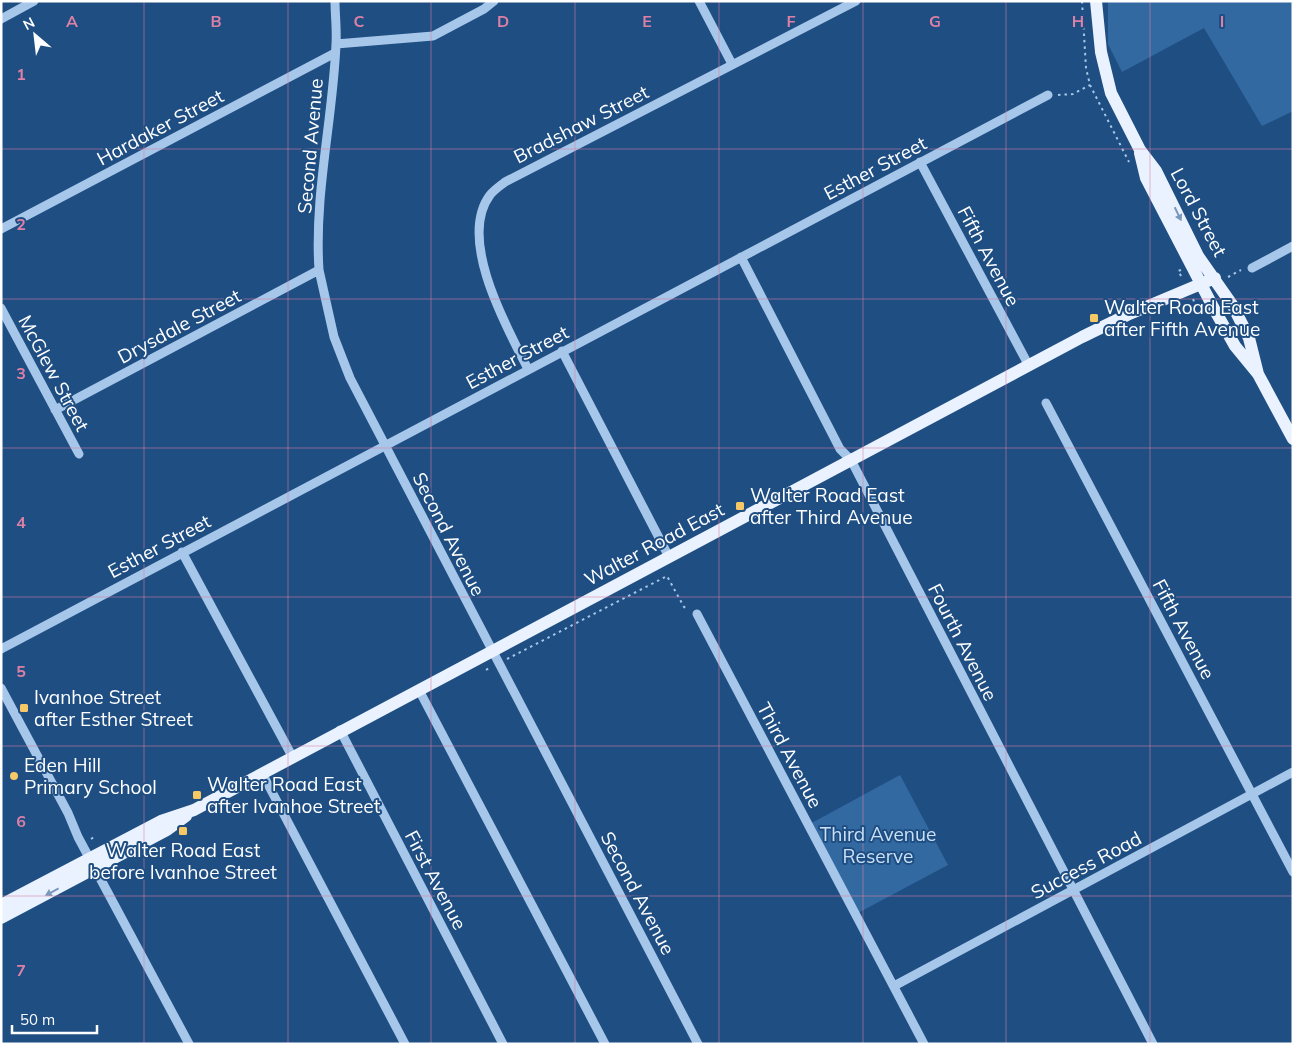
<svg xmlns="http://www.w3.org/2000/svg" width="1294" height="1045" viewBox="0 0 1294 1045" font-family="Mulish,sans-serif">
  <rect width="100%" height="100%" fill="#1f4e83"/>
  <path fill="#3369a1" d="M1108,1H1293V111L1262,126L1204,28L1122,72L1108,44Z
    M900,775L948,865L856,914L808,825Z"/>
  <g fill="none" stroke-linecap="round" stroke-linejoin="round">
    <path stroke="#a6c7e9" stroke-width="2" stroke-dasharray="2.5 4" stroke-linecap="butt" d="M1082,1L1086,68L1090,85L1129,162
      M1058,95L1073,94L1090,85
      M1181,270L1178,271L1183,279
      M1228,277L1241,270
      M1193,299L1196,306
      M507,659L667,576L684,607L688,609
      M486,670L491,667
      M91,839L96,836
      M111,879L118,876"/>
    <path stroke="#a6c7e9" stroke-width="9" d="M335,1C335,15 337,30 336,44C333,119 314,194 319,270L334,337L350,378L698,1044
      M699,1L732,64
      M1,19L34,1
      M336,44L433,36L484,9L494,1
      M920,162L1029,366
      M1,229L335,53
      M741,257L840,449L851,460L1153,1044
      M1252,268L1293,246
      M1,308L79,454
      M562,351L669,557
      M528,369C507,328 457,239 490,195C494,190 500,186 505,182L856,1
      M1046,403L1293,872
      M55,410L319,270
      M182,552L292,756
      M697,614L924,1044
      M1,649L1048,95
      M1,688L68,813L78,837L189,1044
      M419,690L605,1044
      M340,730L503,1044
      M262,773L405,1044
      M894,986L1293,772"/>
    <path stroke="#e9f2fe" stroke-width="12" d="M1096,1L1101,52L1111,93L1140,150L1156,171L1198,256L1233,306L1249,338L1258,374
      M1140,153L1146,178L1213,307L1235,346L1258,374L1293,439
      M1,905L161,821L194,810L1082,337L1127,315L1215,278
      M1,918L167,830L186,816"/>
  </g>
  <defs><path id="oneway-solid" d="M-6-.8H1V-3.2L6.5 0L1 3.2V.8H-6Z" transform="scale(1.25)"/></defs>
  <g fill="#7a98ba">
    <use href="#oneway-solid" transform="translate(1178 214) rotate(64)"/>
    <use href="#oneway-solid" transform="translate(52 892) rotate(152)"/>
  </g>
  <path fill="none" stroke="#dd80a5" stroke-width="1" stroke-opacity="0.55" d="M144,1V1044M288,1V1044M431,1V1044M575,1V1044M719,1V1044M863,1V1044M1006,1V1044M1150,1V1044M1,149H1293M1,299H1293M1,448H1293M1,597H1293M1,746H1293M1,896H1293"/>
  <g fill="#f7c866" stroke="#1f4e83" stroke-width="2">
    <rect x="1089" y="313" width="10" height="10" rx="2.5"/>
    <rect x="735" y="501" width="10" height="10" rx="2.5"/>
    <rect x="19" y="703" width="10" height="10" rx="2.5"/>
    <circle cx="14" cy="776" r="5"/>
    <rect x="192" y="790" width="10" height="10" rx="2.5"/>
    <rect x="178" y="826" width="10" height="10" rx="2.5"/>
  </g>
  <g text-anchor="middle" stroke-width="4" stroke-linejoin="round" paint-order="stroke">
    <g font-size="19" fill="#fff" stroke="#1f4e83">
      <text transform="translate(581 124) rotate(-27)" y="7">Bradshaw Street</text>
      <text transform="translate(160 127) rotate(-28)" y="7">Hardaker Street</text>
      <text transform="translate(310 146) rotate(-85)" y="7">Second Avenue</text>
      <text transform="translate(875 168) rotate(-28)" y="7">Esther Street</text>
      <text transform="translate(1199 212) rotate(62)" y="7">Lord Street</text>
      <text transform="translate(989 256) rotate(62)" y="7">Fifth Avenue</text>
      <text transform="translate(179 326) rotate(-28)" y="7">Drysdale Street</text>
      <text transform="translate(517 357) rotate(-28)" y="7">Esther Street</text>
      <text transform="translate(54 373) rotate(62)" y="7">McGlew Street</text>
      <text transform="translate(449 534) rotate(63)" y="7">Second Avenue</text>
      <text transform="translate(654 544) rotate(-28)" y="7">Walter Road East</text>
      <text transform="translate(159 546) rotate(-28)" y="7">Esther Street</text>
      <text transform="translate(1184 629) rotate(62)" y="7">Fifth Avenue</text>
      <text transform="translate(963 642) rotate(63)" y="7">Fourth Avenue</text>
      <text transform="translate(790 755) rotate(62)" y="7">Third Avenue</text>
      <text transform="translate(1086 865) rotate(-28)" y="7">Success Road</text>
      <text transform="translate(436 880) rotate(62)" y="7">First Avenue</text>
      <text transform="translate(638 893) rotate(62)" y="7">Second Avenue</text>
    </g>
    <g font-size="19" fill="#fff" stroke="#1f4e83" text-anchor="start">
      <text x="1104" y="314">Walter Road East<tspan x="1104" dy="22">after Fifth Avenue</tspan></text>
      <text x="750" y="502">Walter Road East<tspan x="750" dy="22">after Third Avenue</tspan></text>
      <text x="34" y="704">Ivanhoe Street<tspan x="34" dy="22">after Esther Street</tspan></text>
      <text x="24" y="772">Eden Hill<tspan x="24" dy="22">Primary School</tspan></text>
      <text x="207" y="791">Walter Road East<tspan x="207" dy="22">after Ivanhoe Street</tspan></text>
      <text x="183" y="857" text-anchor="middle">Walter Road East<tspan x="183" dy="22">before Ivanhoe Street</tspan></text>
    </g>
    <g font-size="19" fill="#cae0f7" stroke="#1f4e83">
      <text x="878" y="841">Third Avenue<tspan x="878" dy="22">Reserve</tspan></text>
    </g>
  </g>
  <g font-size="16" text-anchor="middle" font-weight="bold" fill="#dd80a5" stroke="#1f4e83" stroke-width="4" stroke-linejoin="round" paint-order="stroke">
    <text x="72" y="27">A</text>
    <text x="216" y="27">B</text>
    <text x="359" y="27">C</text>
    <text x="503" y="27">D</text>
    <text x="647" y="27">E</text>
    <text x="791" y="27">F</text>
    <text x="935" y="27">G</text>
    <text x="1078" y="27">H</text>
    <text x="1222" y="27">I</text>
    <text x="21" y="80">1</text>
    <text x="21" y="230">2</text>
    <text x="21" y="379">3</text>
    <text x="21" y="528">4</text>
    <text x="21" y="677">5</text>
    <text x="21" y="827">6</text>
    <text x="21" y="976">7</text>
  </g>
  <rect width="1294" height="1045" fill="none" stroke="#ffffff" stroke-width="5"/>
  <g transform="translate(35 35) rotate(332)" stroke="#1f4e83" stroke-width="4" paint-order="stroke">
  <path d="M0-4L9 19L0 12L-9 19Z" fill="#ffffff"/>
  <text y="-8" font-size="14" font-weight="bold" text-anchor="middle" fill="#ffffff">N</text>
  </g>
  <path d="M12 1025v8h85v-8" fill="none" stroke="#ffffff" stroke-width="2.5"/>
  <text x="20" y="1025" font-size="15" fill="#ffffff" stroke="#1f4e83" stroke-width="4" paint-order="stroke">50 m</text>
</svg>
